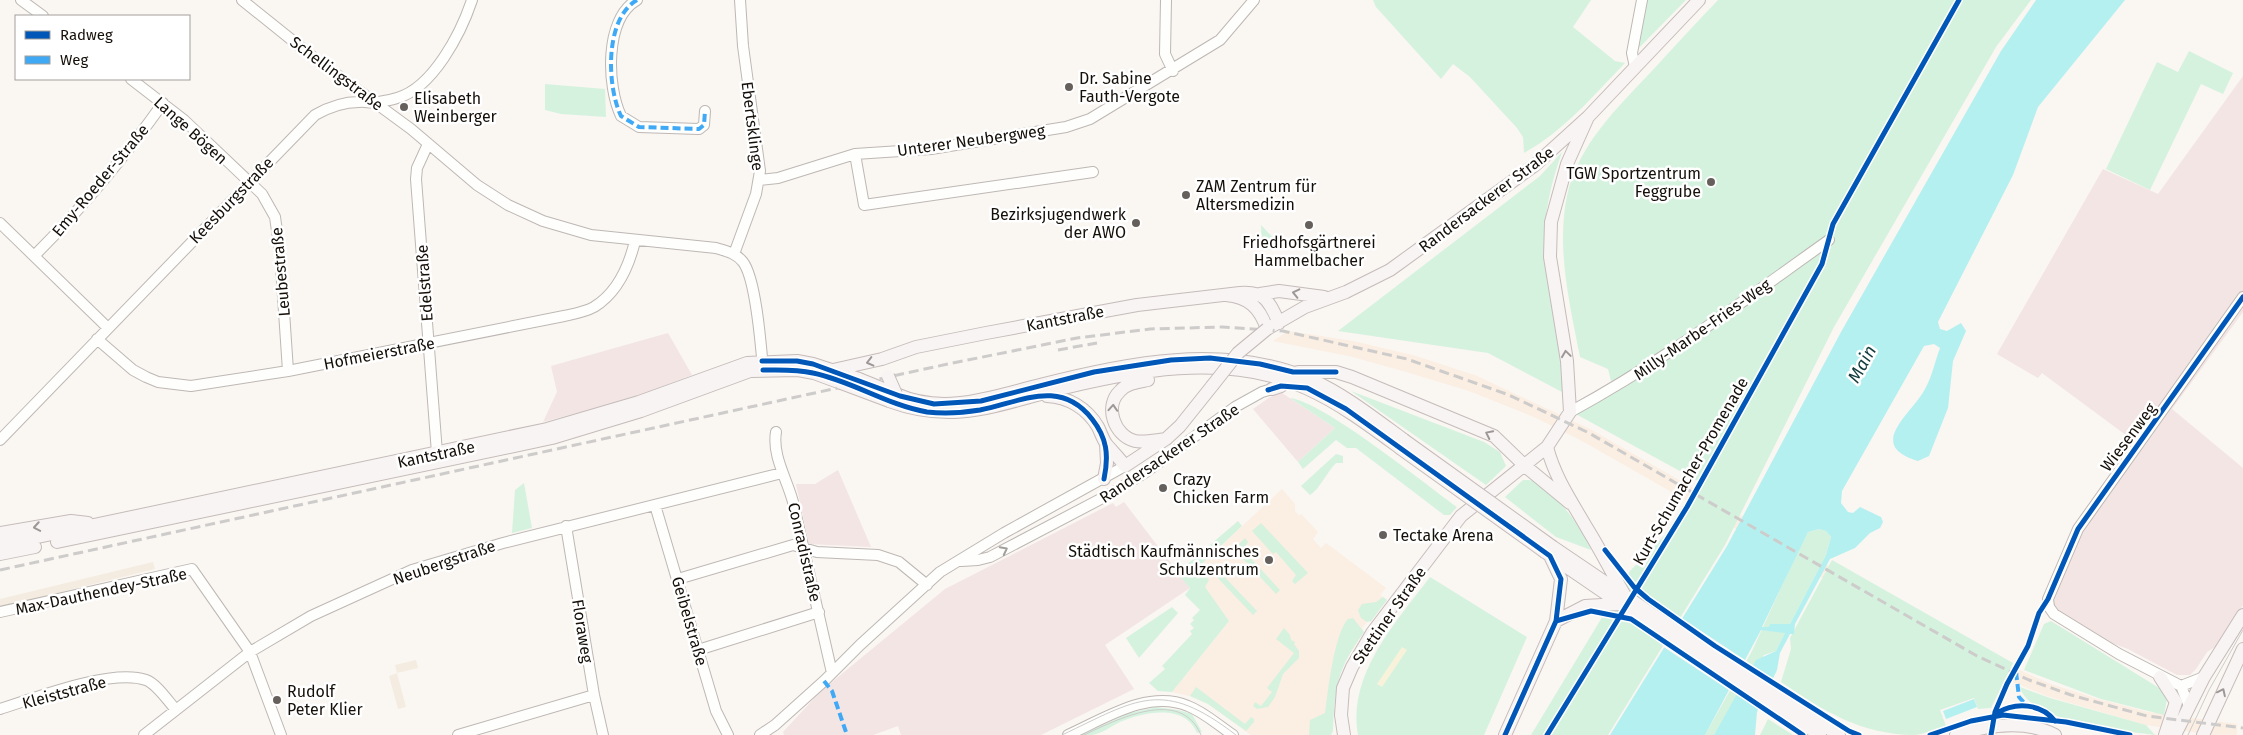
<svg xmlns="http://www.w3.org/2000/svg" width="2243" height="735" viewBox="0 0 2243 735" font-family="'Fira Sans',sans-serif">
  <rect width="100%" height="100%" fill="#faf6f2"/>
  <path fill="#f3e5e3" d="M2243,76V312L2172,409L2243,468V605L2218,645L2207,652L2196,669L2190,675H2177L2128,649L2097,638L2057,611L2051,600L2081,530L2142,447L2042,373L2038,378L1997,354L2103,169L2158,194Z
    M668,333L692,375L630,399L543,422L557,392L551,366Z
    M1282,393L1335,428L1298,462L1253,409L1270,397Z
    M838,470L871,547L809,544L796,484H815Z
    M1124,502L1190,588L1105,645L1134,689L1041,735H901L898,726L873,735H784L783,732L821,691L945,589L1113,503L1116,507Z"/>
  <path fill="#f4ece0" d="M153,562L155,569L0,607V599Z
    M416,660L418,668L397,673L406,707L398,709L389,676L397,673L395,665Z"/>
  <path fill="#fbeee2" d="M1288,331L1353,341L1416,356L1477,376L1590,429L1965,644L1996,660L2051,684L2098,699L2148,712L2237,724V735H2212L2146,725L2047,696L1991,673L1959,656L1584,442L1534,417L1469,391L1403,371L1349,356L1273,341Z
    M1282,489L1295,504V511L1299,516L1301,514L1318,532L1313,539L1321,548L1326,543L1386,588L1380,595L1387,600L1371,621L1367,622L1362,628L1364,632L1342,666L1335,692L1331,735H1251L1208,704L1190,696L1172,692L1229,621L1192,573Z"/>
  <path fill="#d5f2df" d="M1373,0H1591L1573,27L1615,61L1625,63C1593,96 1565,130 1524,153L1523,137L1517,128L1470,77L1453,64L1441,79L1376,7Z
    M1646,0H1686L1635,52Z
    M1718,0H2031L1996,47L1834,327L1725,545L1608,735H1531L1630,571L1665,535L1698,481L1574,413L1629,384L1697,339L1638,371L1611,381L1608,369L1580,357C1570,305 1556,249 1567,196C1578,145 1617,108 1651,72C1673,48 1695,24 1718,0Z
    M2189,51L2233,73L2223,94L2201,84L2150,190L2106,169L2157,62L2178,72Z
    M545,84L605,89L606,117L561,114L545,110Z
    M1562,152C1549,189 1541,226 1545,265C1550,308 1562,350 1564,393L1488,353L1338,331L1540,176Z
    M1261,225L1282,247V248L1262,250Z
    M1351,391L1484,442L1500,452L1506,466L1486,485Z
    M1290,398C1324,402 1425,484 1457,507L1450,515H1444L1356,448H1347L1336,440L1303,469L1298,462L1335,428Z
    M1336,454L1343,456V463H1336C1327,472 1319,490 1310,495L1301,486Z
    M1523,480C1528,480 1534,480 1538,482C1555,493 1585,531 1591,550L1556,537L1505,497Z
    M524,483L532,528L512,533L515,490Z
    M1238,521L1242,526L1192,573L1198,579L1203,574L1209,580L1205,587L1229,621L1172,692L1158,691L1149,683L1165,669L1162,666L1192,634L1190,631L1194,628L1190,624L1194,620L1192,618L1200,610L1185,595L1190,588L1177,573Z
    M1261,523L1308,573L1295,584L1292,581L1296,575L1276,552L1273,554L1252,531Z
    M1819,529L1826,531L1831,537L1826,555L1776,651L1764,655L1714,735H1705L1752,651L1801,544L1808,532Z
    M1245,538L1248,542L1243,550L1280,590L1276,594L1234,549Z
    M1832,560L2013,663L1991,708L1978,709L1974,698L1940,710L1946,726C1936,729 1926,733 1916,735C1861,735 1824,711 1781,682L1791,649L1790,638Z
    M1215,567L1257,611L1253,615L1214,574L1211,576L1208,573Z
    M1430,577L1527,637L1484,735H1358C1347,675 1396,622 1430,577Z
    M1383,597L1387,600L1371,621L1367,622L1361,618L1358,610L1362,604L1376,602Z
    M1172,607L1178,613L1139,658L1126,638Z
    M1353,618L1364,632C1337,670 1335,685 1333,731L1331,735H1309L1310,720L1325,713C1328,691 1334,634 1348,619Z
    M2051,621L2164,691L2167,699L2164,715L2101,699L2024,670L2044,624Z
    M1284,628L1290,635L1291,640L1295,642L1294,644L1299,651V658L1283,674L1275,697L1268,707L1257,709L1253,706L1255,702L1261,706L1272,692L1267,688L1294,653L1276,639Z
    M1196,687L1245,724L1251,717L1254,719V722L1246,731L1208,704L1190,696Z
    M2020,687L2050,698L2146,725L2155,735C2124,731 2029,722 2020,687Z
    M1156,707L1178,710L1192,714L1202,732L1197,733C1185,703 1143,712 1120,722C1112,726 1101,734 1092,735C1088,735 1084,735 1080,735L1130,713Z
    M1768,719L1793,735H1760Z"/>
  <path fill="#f9f2db" d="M1402,647L1407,650L1382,687L1377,684Z"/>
  <path fill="#b5f0f1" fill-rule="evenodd" d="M2036,0H2125L2038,107L2013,175L1938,322L1940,329L1947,331L1961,323L1966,331L1953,361L1948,408L1929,456L1918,461C1865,445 1911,415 1925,389C1932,377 1935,361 1940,348L1934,344L1924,346L1842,491L1841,503L1848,512L1853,513L1860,507L1881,517L1883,522L1880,528L1870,533L1855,548L1830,559L1795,624L1794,634H1790L1780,653L1777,670L1757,712L1755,735H1714L1756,660L1776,651L1785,633L1761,630L1705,735H1610L1727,546L1841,332L2001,51ZM1819,529L1826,531L1831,537L1826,555L1790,624H1770L1769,627H1762L1808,532Z
    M1974,699L1977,707L1946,719L1943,711Z"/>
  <path fill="#faf6f2" d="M1680,617L1748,662L1732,692L1662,646Z
    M1751,664L1775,680L1760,710L1735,693Z"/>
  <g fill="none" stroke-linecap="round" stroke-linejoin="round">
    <defs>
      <path id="minor" d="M21,0L43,16
        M242,0L313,57L411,129L477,185L508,205L543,221L591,235L716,248C726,251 736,253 743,262C756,279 761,346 763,369
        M637,0C604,19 607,87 621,116L639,127L699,129L704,125L705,111
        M1166,0L1165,54L1173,71
        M1635,67L1632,53L1642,0
        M131,79L184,120L262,194L275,217L280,252L288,371
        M428,144L417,168L416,179L437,453
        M855,154L864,205L1093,172
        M759,180L778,178L855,154L931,149L1066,127L1090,119L1220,40L1254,0
        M0,223L108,328
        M734,254L756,194L760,171L743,46L740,0
        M34,256C82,208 124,158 163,103
        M97,339L133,370L146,377L158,382L191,386L288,371L564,316C573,314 585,312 594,307C617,293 629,266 635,241
        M1570,412C1664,361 1743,301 1829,240
        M776,432C772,456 787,479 793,502L832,673
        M0,440L315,115C329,107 342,102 359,102C365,101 372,104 378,102C384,101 391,100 397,98C433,88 461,33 472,0
        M655,505L716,711L728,735
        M566,526L594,695L603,735
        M961,561L978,560L990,557L1112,493L1146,472L1235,407L1262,392L1272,389
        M678,579L793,545L817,552L878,555L899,562L927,585
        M0,612L192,569L250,652L281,735
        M698,650L819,612
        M2181,686L2204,677
        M2189,706L2181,686L2119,654L2054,614L2049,607L2048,599L2078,529L2243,297
        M0,709C35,698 112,668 146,680C157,684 168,701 176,710
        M144,735L250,652L311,616L412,570L503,543L782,473
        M458,735L594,695
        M760,735L775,725L824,681L860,645L940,572L1004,533L1125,466
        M1068,735C1104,719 1148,689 1188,706C1204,712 1218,725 1233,735"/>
      <path id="major" d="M1260,294L1279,291L1324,297
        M1226,295C1249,297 1260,308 1267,329L1305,307L1346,292L1390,270L1535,165L1588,117L1699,0
        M833,370L882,359L916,347L986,333L1137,305L1240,293C1266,291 1269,302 1279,323
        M1298,372H1336L1352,377L1494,436L1525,466L1570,503
        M1148,380C1138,382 1127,383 1120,391C1104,406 1114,436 1135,441C1144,443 1156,440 1166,439
        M1272,389L1281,386
        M896,394C943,415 989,398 1036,386C1124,363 1225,342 1312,380C1345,395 1374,418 1404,440
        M1047,396C1068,397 1087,408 1098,427C1101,433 1103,440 1107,445C1113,452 1120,459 1125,466L1166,439L1180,426L1212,386
        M889,401C949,423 988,408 1048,392C1130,371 1227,351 1308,389C1341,404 1370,426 1400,448
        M1547,447C1555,478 1572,502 1588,530C1601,551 1612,573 1624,594
        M1104,479L1107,463L1106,444
        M0,533L71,521L88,523
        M57,542L552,438L641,411L750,371L798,370L814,373L841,383
        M0,545L547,429L639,402L747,363L797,361L813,364L859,379
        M1553,547L1708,652L1839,735
        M1545,552L1675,641L1820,735
        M0,554L35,547
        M1556,621L1585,606L1619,604
        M2160,677L2176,702L2165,735
        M1344,735L1341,715L1343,688L1352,667L1372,633L1461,516L1547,447L1570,412L1567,361L1550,257L1551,222L1567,164L1588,117
        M1505,735L1556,621L1561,579L1551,558
        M1956,735C1988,725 2025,719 2055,735
        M2175,735L2204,677L2243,615
        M2203,735L2243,649"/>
    </defs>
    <use href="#minor" stroke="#beb8b4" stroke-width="12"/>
    <use href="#major" stroke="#c5bcba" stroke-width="14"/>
    <use href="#minor" stroke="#fefefd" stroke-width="10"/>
    <use href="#major" stroke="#f8f4f4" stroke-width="12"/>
    <path stroke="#cdcccb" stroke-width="1" d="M1062,735C1138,699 1162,678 1236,735
      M1084,735C1116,720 1181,686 1201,735
      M2188,735L2209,690L2243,630"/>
    <path stroke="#cdcccb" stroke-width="3" stroke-dasharray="10 5" stroke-linecap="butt" d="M1058,350L1097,343
      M0,570L948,364L1077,338L1150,329L1222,327L1283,331L1407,359L1509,395L1589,433L1977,656L2029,680L2071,695L2147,716L2243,728"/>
    <defs>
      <path id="major-bridge" d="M888,376L896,394
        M859,379L896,394
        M841,383L889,401
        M1212,386L1238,353L1267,329
        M1404,440L1553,547
        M1400,448L1545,552"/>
    </defs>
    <use href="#major-bridge" stroke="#c5bcba" stroke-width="14" stroke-linecap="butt"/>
    <use href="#major-bridge" stroke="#f8f4f4" stroke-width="12"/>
    <path stroke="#3fa9f5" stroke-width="4" stroke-dasharray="8 4" stroke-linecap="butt" d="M637,0C604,19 607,87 621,116L639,127L699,129L704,125L705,111
      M2016,672L2019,697L2026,705
      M824,681L832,691L847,735"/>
    <defs>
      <path id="cycleway" d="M762,361H797L813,364L900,396L934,404L981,401L1094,372L1171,360L1210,358L1260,364L1293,372H1336
        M763,370C780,370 796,369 813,373C852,381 887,405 927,412C945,414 962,413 980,410C1021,402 1060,378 1092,419C1107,438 1109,455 1104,479
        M1268,390L1281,386L1307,388L1346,409L1550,556L1561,579L1556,621L1505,735
        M1605,550L1634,587L1648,599L1715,646L1849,731L1859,735
        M1556,621L1591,611L1631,619L1803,735
        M1997,713C2015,702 2041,703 2055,721
        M1547,735L1687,507L1822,264L1833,224L1959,0
        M1930,735L1971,721L2003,715L2066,722L2130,735
        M1991,735L1995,712L2007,684L2028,646L2039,613L2048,599L2078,529L2243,297"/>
    </defs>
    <use href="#cycleway" stroke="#fff" stroke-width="8"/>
    <use href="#cycleway" stroke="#0057b8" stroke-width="5"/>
  </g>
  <defs><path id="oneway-chevron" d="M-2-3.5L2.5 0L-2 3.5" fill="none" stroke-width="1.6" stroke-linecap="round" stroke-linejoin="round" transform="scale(1.25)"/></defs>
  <g stroke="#9d9896">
    <use href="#oneway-chevron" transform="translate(1296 293) rotate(-167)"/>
    <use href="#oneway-chevron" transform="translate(1566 354) rotate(-98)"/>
    <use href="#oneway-chevron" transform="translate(870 362) rotate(166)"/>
    <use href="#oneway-chevron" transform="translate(1113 408) rotate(-86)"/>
    <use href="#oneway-chevron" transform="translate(1489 434) rotate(-154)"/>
    <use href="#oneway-chevron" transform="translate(37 527) rotate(170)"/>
    <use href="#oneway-chevron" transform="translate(2222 692) rotate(-64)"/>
  </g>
  <use stroke="#a19e9b" href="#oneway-chevron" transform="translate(1004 550) rotate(-27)"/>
  <g fill="#65605b" stroke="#fff" stroke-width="2">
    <circle cx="1069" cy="87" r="5"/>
    <circle cx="404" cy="107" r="5"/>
    <circle cx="1711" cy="182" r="5"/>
    <circle cx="1186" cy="195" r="5"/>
    <circle cx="1136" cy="223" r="5"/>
    <circle cx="1309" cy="225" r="5"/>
    <circle cx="1163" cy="488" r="5"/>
    <circle cx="1383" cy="535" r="5"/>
    <circle cx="1269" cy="560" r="5"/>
    <circle cx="277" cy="700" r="5"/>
  </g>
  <g text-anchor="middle" stroke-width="5" stroke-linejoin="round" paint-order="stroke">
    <g font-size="16" fill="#150f09" stroke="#fff">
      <text transform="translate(337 73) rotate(37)" y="6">Schellingstraße</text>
      <text transform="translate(753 126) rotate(83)" y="6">Ebertsklinge</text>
      <text transform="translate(191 130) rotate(42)" y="6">Lange Bögen</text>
      <text transform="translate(971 140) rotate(-8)" y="6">Unterer Neubergweg</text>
      <text transform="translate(100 180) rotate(-50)" y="6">Emy-Roeder-Straße</text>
      <text transform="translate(1486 199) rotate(-37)" y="6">Randersackerer Straße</text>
      <text transform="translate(231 200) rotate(-46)" y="6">Keesburgstraße</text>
      <text transform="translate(280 272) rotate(-95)" y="6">Leubestraße</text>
      <text transform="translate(424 283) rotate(-94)" y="6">Edelstraße</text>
      <text transform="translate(1065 318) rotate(-11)" y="6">Kantstraße</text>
      <text transform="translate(1702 329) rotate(-35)" y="6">Milly-Marbe-Fries-Weg</text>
      <text transform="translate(379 353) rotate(-11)" y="6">Hofmeierstraße</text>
      <text transform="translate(2128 437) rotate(-53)" y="6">Wiesenweg</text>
      <text transform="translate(1169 453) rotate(-34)" y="6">Randersackerer Straße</text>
      <text transform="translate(436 454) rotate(-12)" y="6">Kantstraße</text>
      <text transform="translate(1690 471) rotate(-60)" y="6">Kurt-Schumacher-Promenade</text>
      <text transform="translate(805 552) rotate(77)" y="6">Conradistraße</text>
      <text transform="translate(444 562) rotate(-19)" y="6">Neubergstraße</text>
      <text transform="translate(101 591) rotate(-12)" y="6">Max-Dauthendey-Straße</text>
      <text transform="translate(1389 615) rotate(-55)" y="6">Stettiner Straße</text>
      <text transform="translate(690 621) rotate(74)" y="6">Geibelstraße</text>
      <text transform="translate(583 631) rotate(81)" y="6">Floraweg</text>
      <text transform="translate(64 692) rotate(-15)" y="6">Kleiststraße</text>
    </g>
    <g font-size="16" fill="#150f09" stroke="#fff" text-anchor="start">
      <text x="1079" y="84">Dr. Sabine<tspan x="1079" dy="18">Fauth-Vergote</tspan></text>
      <text x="414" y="104">Elisabeth<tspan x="414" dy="18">Weinberger</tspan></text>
      <text x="1701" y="179" text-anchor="end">TGW Sportzentrum<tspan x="1701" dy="18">Feggrube</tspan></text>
      <text x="1196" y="192">ZAM Zentrum für<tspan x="1196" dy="18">Altersmedizin</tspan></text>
      <text x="1126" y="220" text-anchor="end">Bezirksjugendwerk<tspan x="1126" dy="18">der AWO</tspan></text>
      <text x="1309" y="248" text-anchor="middle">Friedhofsgärtnerei<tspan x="1309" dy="18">Hammelbacher</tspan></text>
      <text x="1173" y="485">Crazy<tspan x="1173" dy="18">Chicken Farm</tspan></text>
      <text x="1393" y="541">Tectake Arena</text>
      <text x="1259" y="557" text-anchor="end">Städtisch Kaufmännisches<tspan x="1259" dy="18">Schulzentrum</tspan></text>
      <text x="287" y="697">Rudolf<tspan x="287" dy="18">Peter Klier</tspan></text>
    </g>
    <g font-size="18" font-style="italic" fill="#113b3d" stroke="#fff">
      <text transform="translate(1862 364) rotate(-61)" y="6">Main</text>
    </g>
  </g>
  <rect x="15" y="15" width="175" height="65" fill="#ffffff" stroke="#a19f9d"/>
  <rect x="25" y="31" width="25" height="8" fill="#0057b8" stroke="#a19f9d"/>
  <text x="60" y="40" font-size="15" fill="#150f09">Radweg</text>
  <rect x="25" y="56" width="25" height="8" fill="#3fa9f5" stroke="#a19f9d"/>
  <text x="60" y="65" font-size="15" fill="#150f09">Weg</text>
</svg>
